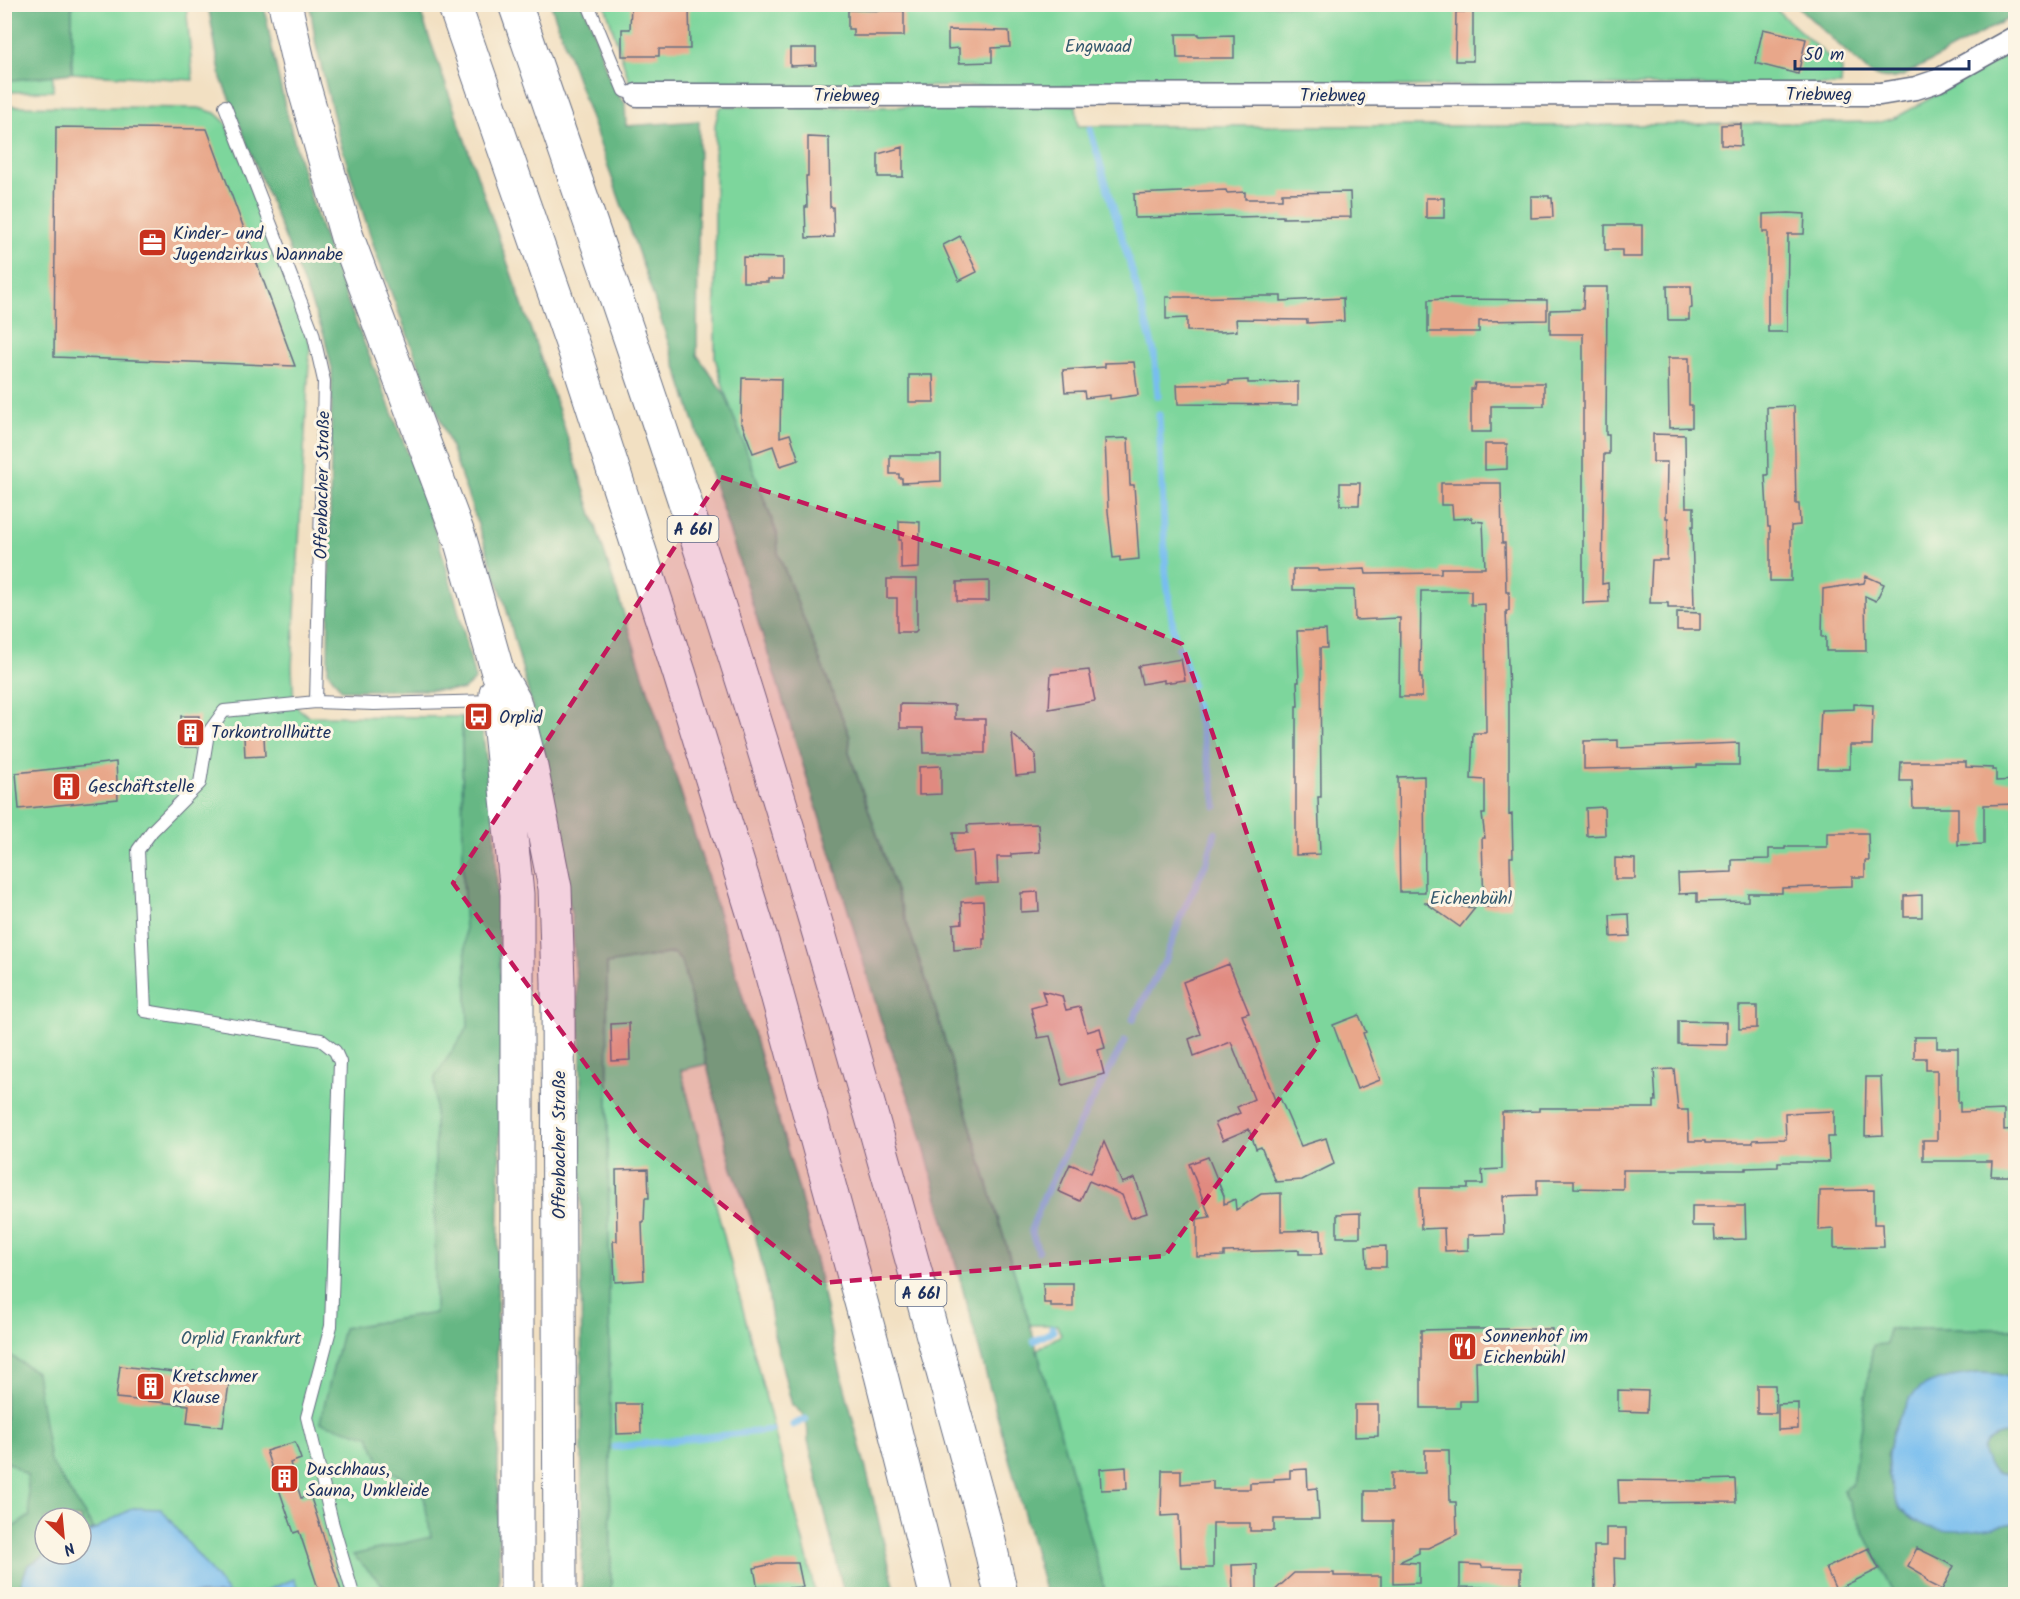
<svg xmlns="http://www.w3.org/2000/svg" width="2020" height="1599" viewBox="0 0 2020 1599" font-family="Kalam,sans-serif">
  <rect width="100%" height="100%" fill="#fcf5e5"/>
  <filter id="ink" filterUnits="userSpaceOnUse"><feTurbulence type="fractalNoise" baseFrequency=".0167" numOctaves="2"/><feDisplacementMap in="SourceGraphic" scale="12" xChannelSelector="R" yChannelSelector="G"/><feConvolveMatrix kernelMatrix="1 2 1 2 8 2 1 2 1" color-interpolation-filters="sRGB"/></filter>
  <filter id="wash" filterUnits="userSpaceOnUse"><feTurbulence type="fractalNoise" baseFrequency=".008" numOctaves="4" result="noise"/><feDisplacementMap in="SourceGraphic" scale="24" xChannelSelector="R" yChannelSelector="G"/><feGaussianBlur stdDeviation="1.35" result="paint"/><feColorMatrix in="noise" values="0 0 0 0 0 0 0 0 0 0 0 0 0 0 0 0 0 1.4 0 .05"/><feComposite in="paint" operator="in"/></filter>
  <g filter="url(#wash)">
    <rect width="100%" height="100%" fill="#f2e0c2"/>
    <path fill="#7dd69c" stroke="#4c827d" stroke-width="1.5" fill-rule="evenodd" d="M4,5H53V91L5,92Z
      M72,5H186L193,80L72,73Z
      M605,5H1771L1842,69L1841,85L631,87Z
      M2015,50V1329H1889L1887,1344L1873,1346L1852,1486L1843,1490L1895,1594H1106L1036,1350L1061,1335L1057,1325H1030L932,998L849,752L850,737L777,553V534L726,396L715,358V125L719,109L723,106L856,107L1076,105L1078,126H1550L1881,122L1897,117Z
      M5,106L199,108L215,113L225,122L243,163L310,344L292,667L294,705L308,716L462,717L463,872L477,1294L479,1594H5ZM45,1518H81V1554H45Z
      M674,953L682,962L707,1064L681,1070L808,1561L815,1594H611L607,963Z"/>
    <path fill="#66b784" stroke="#407371" stroke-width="1.5" d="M2015,4V15L1903,76C1889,80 1879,80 1867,71L1796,5Z
      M4,5H72V73L5,81Z
      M208,5H264C277,81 296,155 321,229C353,324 396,414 428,509C447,565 462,622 475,680L463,690H342L328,671L332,369L324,335L221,78Z
      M310,5H418L559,411L707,874L799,1190L817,1265L833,1343L867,1473L896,1594H844L808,1440C808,1421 807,1416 792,1405L774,1334L767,1285L752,1221L732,1169L682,962L673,953L607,964L611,1594H582L581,1053L572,920L544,752L505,603L451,447L377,256L339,138L316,45Z
      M551,5H583C587,13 591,22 594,31C603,56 606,83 625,103L626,126L699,121L697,355L726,396L777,534L778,553L850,737L849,752L932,998L1030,1325L1106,1594H1046L915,1114L881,1021L837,873L725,517L649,283Z
      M462,717L483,734L495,834L502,1024L497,1322L499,1594H392L353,1555L431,1537L423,1491L381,1465L369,1436L320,1422L343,1328L435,1313V1077L468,1027L463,872Z
      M1888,1329H2015V1379L1997,1374L1977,1373L1938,1381L1921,1389L1898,1419L1893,1430L1887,1454L1888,1474L1900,1509L1913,1520L1948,1530L1979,1529L2015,1523V1594H1895L1843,1490L1852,1485L1873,1345L1887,1344Z
      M5,1352L36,1372L50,1461L94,1529L81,1537V1518H45V1554H49L28,1565L17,1594H5L4,1533L30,1516L27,1475L5,1460Z
      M2015,1433V1472C2010,1473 2002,1474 1996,1472C1992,1470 1989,1466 1986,1462C1974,1442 1999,1433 2015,1433Z"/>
    <path fill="#78beef" stroke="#4a76a6" stroke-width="1.5" d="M1977,1373L1997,1374L2015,1379V1433C1999,1433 1974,1441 1987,1462C1989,1466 1992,1470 1996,1472C2002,1474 2010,1473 2015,1472V1523C1989,1528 1955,1536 1929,1527C1919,1523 1909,1518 1902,1510C1898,1506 1896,1499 1894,1494C1883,1462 1887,1439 1903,1411C1906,1407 1907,1402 1910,1398C1924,1379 1956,1376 1977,1373Z
      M133,1508L161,1509L229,1594H17L28,1565L49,1554H81V1537Z
      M294,1579L300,1594H264L263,1592Z"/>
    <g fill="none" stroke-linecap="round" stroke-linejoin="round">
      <path stroke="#78beef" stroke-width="7" d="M1090,129L1132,271L1154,352L1158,396
        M1159,415L1166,575L1174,634
        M1179,648L1183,655L1192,685
        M1195,704L1213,783L1216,806
        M1133,1019L1165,961L1182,914L1207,861L1215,833
        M1038,1251L1031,1230L1043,1199L1082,1119L1125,1041
        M1034,1341L1053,1331L1052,1328
        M793,1425L806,1419
        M615,1447L771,1430"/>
    </g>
    <g id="blocks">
      <path fill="#e8a78a" d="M631,4H658V8L689,7L690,49H659V56H622V29H630Z
        M848,10L904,11V36H853V29H848Z
        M1456,12H1473V61H1455Z
        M1763,29L1806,39L1798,74L1755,63Z
        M948,30L1009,31L1010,47L992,48V62L959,63V48L948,49Z
        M1176,34H1199V36L1234,35V58H1177Z
        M790,48H816V65L790,66Z
        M1741,124V146L1721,145V125Z
        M56,127L207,129L295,366L54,357Z
        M808,137L829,138L830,207H833L834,237L806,238L805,207H807L806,176H808Z
        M903,147V177H878V154Z
        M1226,190L1227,193L1245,192V199H1282V193L1350,192L1351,217L1283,218V216L1235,217V216L1135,218L1134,194Z
        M1531,196H1549V198H1552L1553,217L1531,218Z
        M1426,198H1444V218H1426Z
        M1789,213L1805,214L1804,234H1788L1787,332H1768V232H1763V214Z
        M1605,225H1642V257H1622V250H1605Z
        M960,236L977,272L959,281L943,245Z
        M743,257L783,258V279H768V282H743Z
        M1667,286H1691L1692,308L1689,309V320H1668Z
        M1584,287H1607L1606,435H1609V454H1604L1602,584L1608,583L1609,602L1583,603V334H1550V310L1583,309Z
        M1258,296H1281V301L1343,298L1344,321L1307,323V320L1236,319L1237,331L1220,332L1187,331V318L1166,319V297H1190V298Z
        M1446,299L1547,300V320L1479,321V332H1428V300Z
        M1668,358H1689V405H1692V427L1669,428Z
        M1134,362L1138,395L1110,399V395L1085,398L1084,391L1065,392L1063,370L1105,367V363Z
        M909,375H933L934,402H909Z
        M742,378L781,379L780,437L790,434L799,460L780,466L773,446L753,453L741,421Z
        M1248,380V383L1298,382V405L1178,404L1177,385L1229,384V381Z
        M1475,383H1544V406H1491V432H1471V389H1474Z
        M1794,406L1796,504H1799L1800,525L1791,526V581H1770V527H1768L1765,475H1768L1767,407Z
        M1653,434L1685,435L1686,507H1694V526H1692L1694,608H1668V603H1650L1652,560H1667L1668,518H1666L1667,462H1653Z
        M1128,438L1130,485H1134L1139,559L1120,561V557L1113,558L1108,511L1105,439Z
        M1485,444H1507V469L1485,470Z
        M890,455H941V481L902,483V478H899V474H890Z
        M1340,483H1360L1359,505H1340Z
        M1441,483H1501L1502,543H1505L1506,592H1509V611H1506L1509,693V815L1512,814L1513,857H1510L1511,907H1484L1482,838H1485L1482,814H1485V780L1471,779L1473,733H1486L1485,604L1471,605V591H1421L1420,678H1422V697H1399L1400,618L1355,620L1354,590H1293V569H1318V571L1365,569L1366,574L1441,573V568H1485L1483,522L1472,521V518L1453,519L1452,505H1441Z
        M899,521L920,522L919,568L901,569V540H899Z
        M1866,576L1884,584L1876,601L1865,596L1866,651H1826V637H1822L1823,589L1864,583Z
        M887,579H917V630L915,632H897V598H887Z
        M989,581V601H957V582Z
        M1677,612L1700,613V630H1677Z
        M1326,630L1327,648H1320L1321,797H1318L1320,854L1296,855V706H1298L1297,682H1299L1297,631Z
        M1181,659L1185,680L1164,683V680L1142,684L1138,666Z
        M1089,670L1095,701L1049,709L1051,674Z
        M900,704L955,705V719H985V753H924L923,728H900Z
        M1854,704L1873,705L1872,745H1850V769H1818L1821,710L1854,709Z
        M181,716H199L197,747H181Z
        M1012,734L1035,754L1036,774L1016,776Z
        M264,736L265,756L245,757L244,737Z
        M1618,740V748L1739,743V765H1697V767L1673,768V767L1584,769V741Z
        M116,762L118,799L19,809L16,773Z
        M1901,762H1966V767L1993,768L1992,770H1996V781L2016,780V804L1984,805V844L1958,845V808H1913L1912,781H1900Z
        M941,766V794L919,795V767Z
        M1424,776L1425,892H1400L1398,777Z
        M1604,807L1605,835L1587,836L1586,808Z
        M1009,823V825L1038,824L1040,852L1011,854V857H997L998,883L975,884L973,851L954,853L953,833H968L967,825Z
        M1827,833H1868L1869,861H1865V877H1852V886L1782,888V893H1748V901L1697,902V893L1679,894L1678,874L1732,872V860L1769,859V849H1785V847H1827Z
        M1615,858L1635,859V879H1615Z
        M1038,892L1039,911L1021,912V893Z
        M1922,895V917H1904V896Z
        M983,901L985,939H983V948L954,950L953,924L962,923L961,902Z
        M1426,903L1475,908L1460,927Z
        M1629,914L1630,936L1611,937L1610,915Z
        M1229,964L1249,1013L1242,1015L1253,1042L1275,1100L1280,1098L1301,1146L1326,1138L1334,1164L1302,1180L1276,1182L1261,1147L1256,1149L1249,1129L1223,1140L1215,1123L1240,1113L1237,1107L1254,1099L1231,1042L1194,1056L1189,1039L1201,1034L1183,982Z
        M1042,991L1062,996L1066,1010L1080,1007L1087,1032L1100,1028L1105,1048L1098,1050L1104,1074L1063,1085L1050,1036L1038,1038L1031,1008L1046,1004Z
        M1739,1006H1757V1028L1739,1029Z
        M1359,1015L1366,1032L1363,1033L1380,1080L1357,1089L1333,1025Z
        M1678,1021L1727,1022V1045L1678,1044Z
        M629,1023L630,1060L612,1061L611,1024Z
        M1914,1037H1937V1048H1958V1102H1960V1112L2004,1110V1130L2016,1129V1176H1991L1992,1161H1923V1140H1937V1070H1926V1058H1914Z
        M1674,1069L1678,1110H1688L1689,1141H1705V1143H1753V1140L1786,1139L1785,1113L1834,1111V1137H1828L1829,1162H1778V1167L1746,1168V1170H1623V1189L1574,1188V1180H1537V1195L1503,1196L1504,1234L1468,1235V1250L1445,1251L1444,1228L1421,1229L1420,1188H1468V1184H1483L1482,1170L1502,1169V1112L1539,1111V1108H1654V1101H1656L1654,1070Z
        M1866,1077H1881L1883,1135L1865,1136Z
        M1104,1142L1122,1183L1135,1178L1147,1213L1131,1218L1122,1195L1089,1181L1080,1201L1058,1191L1070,1164L1091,1173Z
        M1208,1157L1224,1196V1204L1235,1199L1236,1210L1261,1194L1281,1193V1231L1321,1230L1322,1254H1299V1250L1224,1252V1256L1197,1257V1219L1210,1217L1189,1164Z
        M648,1169L649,1198H645L644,1222H642L644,1280L615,1282L613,1241H617L616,1170Z
        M1874,1190V1224H1883L1884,1247L1834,1248V1229L1819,1230L1820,1191Z
        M1692,1206H1745L1746,1239L1715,1240L1714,1226H1692Z
        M1360,1213V1237H1337V1214Z
        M1386,1246V1267H1367L1366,1247Z
        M1043,1283H1073V1307H1051V1303H1044Z
        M1464,1329H1552V1360L1476,1361L1477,1401H1460V1408H1421V1330Z
        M120,1366L192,1374L193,1371L230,1376L223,1427L187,1423L189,1405L116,1398Z
        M1757,1385H1775L1776,1413H1757Z
        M1618,1390L1648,1391L1647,1412L1618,1411Z
        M1798,1403V1429L1778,1430V1404Z
        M616,1404H640L641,1433L617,1434Z
        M1355,1405H1378V1436L1355,1437Z
        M295,1442L301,1459L290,1463L301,1498L310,1495L342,1594H320L299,1531L294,1533L266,1451Z
        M1425,1450H1449L1450,1502H1456L1457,1534L1428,1548H1419V1553L1399,1562L1419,1563V1583L1393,1584V1521H1365V1491H1391V1473H1425Z
        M1126,1467L1127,1489L1101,1490L1100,1469Z
        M1307,1469L1308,1489L1317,1488L1319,1519H1274V1531H1250V1523H1213V1568H1181L1179,1515L1161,1516L1162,1470H1181V1484L1213,1481V1489H1250V1483L1274,1482V1479L1290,1478V1470Z
        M1735,1479L1736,1502L1619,1503L1618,1480L1703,1481V1480Z
        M1606,1528H1626V1559L1614,1558L1615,1594H1595L1594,1546H1606Z
        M1869,1548L1879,1569L1836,1590L1826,1568Z
        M1917,1548L1954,1566L1942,1590L1928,1583L1922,1574L1908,1566Z
        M776,1563H798L803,1587L758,1590L754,1568Z
        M1257,1564V1594H1233L1232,1565Z
        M1460,1564L1481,1565L1482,1567L1521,1568V1588L1460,1587Z
        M1294,1573H1334V1576H1381V1594H1271Z"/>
    </g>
  </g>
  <g filter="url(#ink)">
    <use href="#blocks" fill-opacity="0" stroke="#666d81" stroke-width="1.5"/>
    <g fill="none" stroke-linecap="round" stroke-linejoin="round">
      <defs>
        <path id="lane" d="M588,4L624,91L637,95
          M225,106L313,333L324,381L316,702L374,704L494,701
          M316,702L224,711L208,733L200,783L152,831L138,850L145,1011L321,1040L335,1051L340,1062L331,1326L307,1417L332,1522L353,1594"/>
        <path id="street" d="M637,95L1880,94L1916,88L1937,81L2016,37"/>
        <path id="secondary" d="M285,4L304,87L347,237L460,539L498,673L514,701L531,767L555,888L558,983L560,1594
          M496,693L517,894V1594"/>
        <path id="highway" d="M454,4L575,352L679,672L767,958L881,1375L936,1594
          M515,4C590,222 666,438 735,657C826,945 906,1237 986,1528L1001,1594"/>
      </defs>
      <use href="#lane" stroke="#666d81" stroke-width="14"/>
      <use href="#street" stroke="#666d81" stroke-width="25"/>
      <use href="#secondary" stroke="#666d81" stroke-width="35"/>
      <use href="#highway" stroke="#666d81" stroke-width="35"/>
      <use href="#lane" stroke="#fff" stroke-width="12"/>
      <use href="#street" stroke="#fff" stroke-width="22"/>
      <use href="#secondary" stroke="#fff" stroke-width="33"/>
      <use href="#highway" stroke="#fff" stroke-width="33"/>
    </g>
  </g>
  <path fill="#c2185b" fill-opacity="0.2" stroke="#c2185b" stroke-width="4.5" stroke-dasharray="12 8" stroke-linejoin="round" d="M721,477L998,564L1182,644L1319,1044L1165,1256L821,1283L641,1140L453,883Z"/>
  <defs>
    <symbol id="office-square" viewBox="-11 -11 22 22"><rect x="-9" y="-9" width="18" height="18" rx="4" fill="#c8321e" stroke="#fcf5e5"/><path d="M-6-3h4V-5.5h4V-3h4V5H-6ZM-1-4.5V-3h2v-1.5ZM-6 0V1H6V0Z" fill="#fff"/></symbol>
    <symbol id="bus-square" viewBox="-11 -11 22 22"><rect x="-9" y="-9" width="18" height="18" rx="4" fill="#c8321e" stroke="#fcf5e5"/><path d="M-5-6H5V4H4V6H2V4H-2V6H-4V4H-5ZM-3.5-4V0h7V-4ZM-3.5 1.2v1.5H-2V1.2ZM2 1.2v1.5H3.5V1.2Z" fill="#fff"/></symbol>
    <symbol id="building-square" viewBox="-11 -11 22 22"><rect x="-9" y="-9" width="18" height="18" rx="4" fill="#c8321e" stroke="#fcf5e5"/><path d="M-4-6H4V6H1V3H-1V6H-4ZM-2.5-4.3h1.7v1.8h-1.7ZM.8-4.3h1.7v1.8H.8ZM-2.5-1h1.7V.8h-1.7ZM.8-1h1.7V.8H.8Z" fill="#fff"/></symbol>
    <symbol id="restaurant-square" viewBox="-11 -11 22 22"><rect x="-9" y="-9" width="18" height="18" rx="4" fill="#c8321e" stroke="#fcf5e5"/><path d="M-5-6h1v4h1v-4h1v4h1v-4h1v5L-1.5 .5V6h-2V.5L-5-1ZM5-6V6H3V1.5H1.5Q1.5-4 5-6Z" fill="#fff"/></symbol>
  </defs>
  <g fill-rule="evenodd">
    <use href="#office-square" x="136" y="226" width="33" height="33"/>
    <use href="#bus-square" x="462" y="700" width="33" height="33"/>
    <use href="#building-square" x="174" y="716" width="33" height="33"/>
    <use href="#building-square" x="50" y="770" width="33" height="33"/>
    <use href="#restaurant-square" x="1446" y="1330" width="33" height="33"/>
    <use href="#building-square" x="134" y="1370" width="33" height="33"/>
    <use href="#building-square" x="268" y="1462" width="33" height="33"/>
  </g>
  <g text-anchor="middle" stroke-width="6" stroke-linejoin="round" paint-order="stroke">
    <g fill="#fcf5e5" stroke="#5e6a86" stroke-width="1.5">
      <rect x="667.5" y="516" width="51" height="26" rx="4.5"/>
      <rect x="895.5" y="1280" width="51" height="26" rx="4.5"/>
    </g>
    <g font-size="16" font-weight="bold" fill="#1b2f5e">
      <text x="693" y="535">A 661</text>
      <text x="921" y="1299">A 661</text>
    </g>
    <g font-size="18" fill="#34596e" stroke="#fcf5e5">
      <text x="1098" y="52">Engwaad</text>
      <text x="1471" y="904">Eichenbühl</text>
      <text x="241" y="1344">Orplid Frankfurt</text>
    </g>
    <g font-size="18" fill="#1b2f5e" stroke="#fcf5e5">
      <text x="1819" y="100">Triebweg</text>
      <text x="847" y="101">Triebweg</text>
      <text x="1333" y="101">Triebweg</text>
      <text transform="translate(322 485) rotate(-89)" y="6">Offenbacher Straße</text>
      <text transform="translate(559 1145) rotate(-90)" y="6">Offenbacher Straße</text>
    </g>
    <g font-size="18" fill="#1b2f5e" stroke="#fcf5e5" text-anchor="start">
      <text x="173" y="239">Kinder- und<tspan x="173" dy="21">Jugendzirkus Wannabe</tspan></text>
      <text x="499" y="723">Orplid</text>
      <text x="211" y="738">Torkontrollhütte</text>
      <text x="88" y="792">Geschäftstelle</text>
      <text x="1483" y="1342">Sonnenhof im<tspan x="1483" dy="21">Eichenbühl</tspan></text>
      <text x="172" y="1382">Kretschmer<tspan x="172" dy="21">Klause</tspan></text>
      <text x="306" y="1475">Duschhaus,<tspan x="306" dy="21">Sauna, Umkleide</tspan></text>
    </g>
  </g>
  <rect width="2020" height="1599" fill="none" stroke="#fcf5e5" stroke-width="24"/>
  <g transform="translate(63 1536) rotate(154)"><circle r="28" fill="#fcf5e5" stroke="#a2a6af" stroke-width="1.5"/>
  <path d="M0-4.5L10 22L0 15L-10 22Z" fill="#c8321e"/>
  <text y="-9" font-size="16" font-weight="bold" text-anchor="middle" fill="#1b2f5e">N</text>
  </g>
  <path d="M1795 60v9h174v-9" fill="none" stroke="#1b2f5e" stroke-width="3"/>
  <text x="1804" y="60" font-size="18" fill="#1b2f5e" stroke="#fcf5e5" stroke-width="4.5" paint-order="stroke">50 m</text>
</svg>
